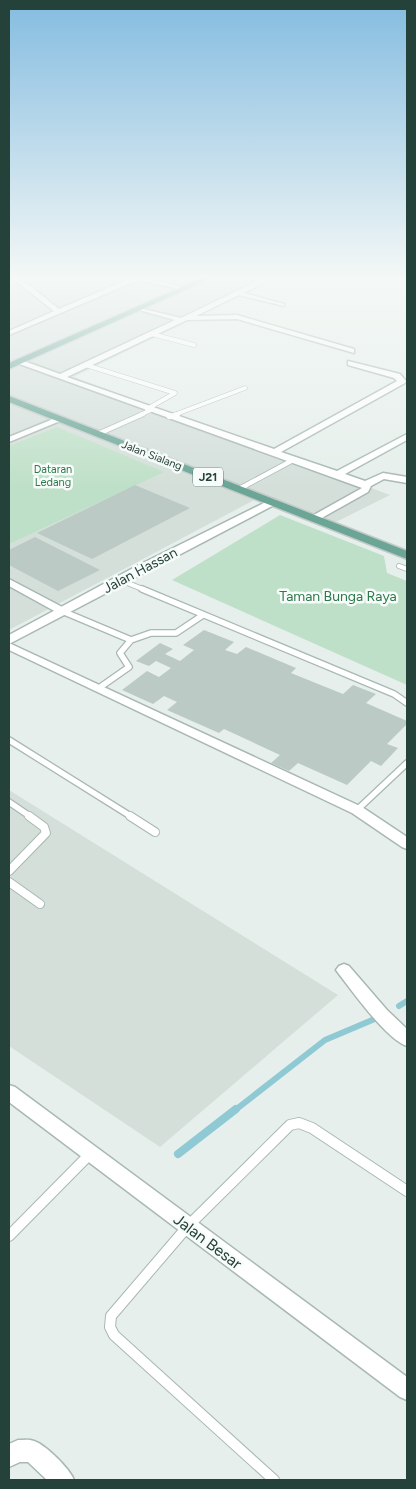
<svg xmlns="http://www.w3.org/2000/svg" width="416" height="1489" viewBox="0 0 416 1489" font-family="Figtree,sans-serif">
  <rect width="100%" height="100%" fill="#e6efeb"/>
  <path fill="#d4dfda" d="M9,278H277L74,377L390,495L328,526L258,498L9,630Z
    M9,790L338,995L160,1147L9,1046Z"/>
  <path fill="#bfe0c8" d="M57,427L164,472L9,544V446Z
    M280,515L384,556L387,573L407,581V685L172,580Z"/>
  <g fill="none" stroke-linecap="round" stroke-linejoin="round">
    <path stroke="#8ec9d4" stroke-width="6" d="M399,1006L407,1001
      M234,1111L325,1040L377,1018"/>
    <path stroke="#8ec9d4" stroke-width="8" d="M178,1154L236,1109"/>
  </g>
  <path fill="#bbcac4" d="M135,485L190,508L92,559L37,533Z
    M35,537L100,570L58,591L9,565V550Z
    M204,630L234,642L225,650L237,654L246,647L296,668L291,673L343,694L353,685L376,694L366,703L407,721V724L387,744L398,748L381,766L371,761L347,785L298,763L289,771L271,763L280,755L224,729L219,733L167,710L177,702L164,696L153,704L122,690L147,671L159,677L171,668L156,661L149,666L136,661L160,643L173,649L165,654L180,661L194,650L183,645Z"/>
  <g fill="none" stroke-linecap="round" stroke-linejoin="round">
    <defs>
      <path id="service-far4" d="M152,334L194,345
        M86,365L175,393L147,409
        M140,415L151,410
        M174,415L245,388"/>
      <path id="service-far3" d="M169,417L178,414
        M98,434L143,414
        M239,489L293,460
        M399,566L407,569
        M120,580L145,590"/>
      <path id="service-far2" d="M142,589L394,694L407,703
        M62,611L131,640L151,633H176L203,615
        M99,688L129,667L120,653L131,640
        M9,740L132,817
        M9,802L31,817
        M357,810L407,763"/>
      <path id="service-far1" d="M130,816L155,832
        M9,871L46,833L44,827L29,816
        M9,882L40,904"/>
      <path id="service" d="M9,1236L90,1154
        M274,1480L114,1335L110,1327L111,1316L188,1226L290,1125L299,1123L312,1128L407,1191"/>
      <path id="minor" d="M12,278H20L59,309L131,278H149L182,287L179,289L138,280L9,335V331L54,311Z
        M65,278H76L61,282V280Z
        M264,278H273L244,293L284,304V306L239,295L196,316L237,315L354,349V353L237,319L187,320L67,377L274,449L397,381L394,378L348,365V361L400,374L406,381L405,383L281,452L337,471L407,434V440L345,474L365,481L383,473L407,477V483L384,479L371,486L368,492L318,520H312V516L362,488L14,362L21,360L60,374L175,320L139,310V308L181,318Z
        M58,417L65,419L9,442V437Z
        M9,579L66,609L67,611L62,614L58,613L9,586Z
        M9,643L362,807L407,837V849L402,847L352,813L9,650Z
        M344,964L349,966L387,1010L407,1029V1046C387,1040 353,992 339,974L336,970L339,966Z
        M9,1085L15,1087L407,1377V1400L400,1397L9,1102Z
        M18,1440C23,1440 29,1439 34,1441C46,1445 70,1469 74,1480H47L28,1462H20L9,1467V1444Z"/>
      <path id="tertiary" d="M272,499L276,500L278,502L276,504L9,644V635L135,567Z"/>
      <path id="primary" d="M202,278H212L9,369V363Z
        M9,396L407,551V559L9,402Z"/>
    </defs>
    <use href="#service-far4" stroke="#a8b8b2" stroke-width="5"/>
    <use href="#service-far3" stroke="#a8b8b2" stroke-width="6"/>
    <use href="#service-far2" stroke="#a8b8b2" stroke-width="8"/>
    <use href="#service-far1" stroke="#a8b8b2" stroke-width="10"/>
    <use href="#service" stroke="#a8b8b2" stroke-width="12"/>
    <use href="#minor" stroke="#a8b8b2" stroke-width="3"/>
    <use href="#tertiary" stroke="#a8b8b2" stroke-width="3"/>
    <use href="#primary" stroke="#c2cac8" stroke-width="3"/>
    <use href="#service-far4" stroke="#fff" stroke-width="4"/>
    <use href="#service-far3" stroke="#fff" stroke-width="4.5"/>
    <use href="#service-far2" stroke="#fff" stroke-width="5.5"/>
    <use href="#service-far1" stroke="#fff" stroke-width="8"/>
    <use href="#service" stroke="#fff" stroke-width="10"/>
    <use href="#minor" fill="#fff" fill-rule="evenodd"/>
    <use href="#tertiary" fill="#fff" fill-rule="evenodd"/>
    <use href="#primary" fill="#6aa596" fill-rule="evenodd"/>
  </g>
  <linearGradient id="sky" x2="0" y2="1"><stop stop-color="#84bce0"/><stop offset="0.57" stop-color="#f4f8f6"/><stop offset="1" stop-color="#f4f8f6" stop-opacity="0"/></linearGradient>
  <rect width="416" height="487" fill="url(#sky)"/>
  <g text-anchor="middle" stroke-width="5" stroke-linejoin="round" paint-order="stroke">
    <g font-size="11" fill="#24423a" stroke="#f7fbf9">
      <text transform="translate(152 455) rotate(21)" y="4">Jalan Sialang</text>
    </g>
    <g font-size="11" fill="#2d7a4b" stroke="#f7fbf9">
      <text x="53" y="473">Dataran<tspan x="53" dy="13">Ledang</tspan></text>
    </g>
    <rect fill="#f7fbf9" stroke="#637a73" stroke-width="1" x="193" y="467.5" width="30" height="19" rx="4"/>
    <g font-size="12" font-weight="bold" fill="#24423a">
      <text x="208" y="481">J21</text>
    </g>
    <g font-size="14" fill="#24423a" stroke="#f7fbf9">
      <text transform="translate(140 570) rotate(-28)" y="5">Jalan Hassan</text>
    </g>
    <g font-size="14" fill="#2d7a4b" stroke="#f7fbf9">
      <text x="338" y="601">Taman Bunga Raya</text>
    </g>
    <g font-size="16" fill="#24423a" stroke="#f7fbf9">
      <text transform="translate(208 1241) rotate(37)" y="6">Jalan Besar</text>
    </g>
  </g>
  <rect width="416" height="1489" fill="none" stroke="#24423a" stroke-width="20"/>
</svg>
